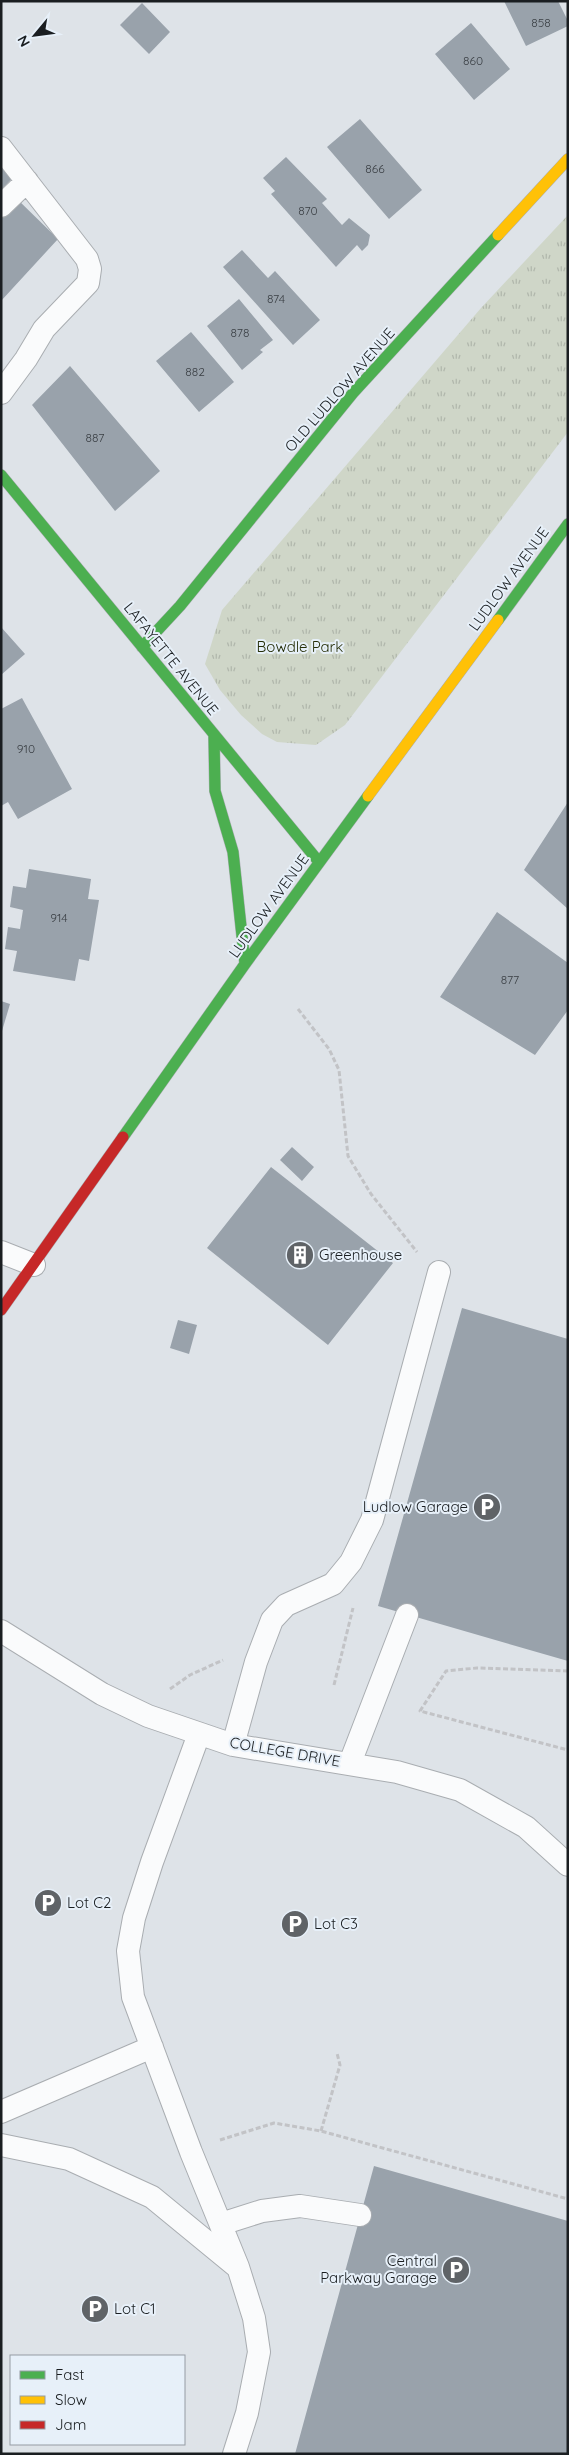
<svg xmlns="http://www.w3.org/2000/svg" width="569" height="2455" viewBox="0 0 569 2455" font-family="Quicksand,sans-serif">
  <defs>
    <pattern id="grass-tufts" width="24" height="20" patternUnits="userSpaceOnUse" patternTransform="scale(1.25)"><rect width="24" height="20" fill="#cfd6c8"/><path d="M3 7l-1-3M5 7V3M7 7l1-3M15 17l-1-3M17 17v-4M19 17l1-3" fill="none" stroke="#b1b7ac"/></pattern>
  </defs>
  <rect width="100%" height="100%" fill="#dee3e8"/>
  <path fill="url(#grass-tufts)" d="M568,215V432L345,725L316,745L277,742L262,734L241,715L220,690L205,664L222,610L481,308Z"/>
  <path fill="#99a2ab" d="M504,1H558L568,21V26L526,46Z
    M142,3L170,32L149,54L120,25Z
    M471,23L510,69L474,100L435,54Z
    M360,119L422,190L389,219L327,147Z
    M1,155L18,172L1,190Z
    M286,157L327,199L322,203L342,225L349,218L370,235L368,245L362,251L357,245L336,267L271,194L275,191L263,178Z
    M15,197L58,239L1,301V212Z
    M242,250L268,278L275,271L320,320L293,345L223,267Z
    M239,299L273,340L260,350L263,352L242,370L207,326Z
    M191,332L234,382L199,412L156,361Z
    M70,366L160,471L115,511L32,405Z
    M1,627L25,654L1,675Z
    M22,698L72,789L18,819L8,802L1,806V709Z
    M568,802V909L524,870Z
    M29,869L91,879L88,899L99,900L89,961L79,959L75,981L13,971L17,951L5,949L8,927L20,929L23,910L10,907L13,886L26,888Z
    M497,912L568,963V1010L535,1055L440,997Z
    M1,1001L10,1004L2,1031H1Z
    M292,1147L314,1167L302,1181L280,1160Z
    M271,1167L393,1263L328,1345L207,1248Z
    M462,1308L568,1339V1661L378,1606Z
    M178,1320L197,1325L189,1354L170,1348Z
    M374,2166L568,2221V2454H295Z"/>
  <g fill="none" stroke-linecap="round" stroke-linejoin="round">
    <defs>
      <path id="lane" d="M1,148L87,259L90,269L88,283L44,329L26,359L1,393
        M1,206L27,181
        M1,1252L34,1265
        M1,1631L102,1694L148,1716L233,1745L397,1772L460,1790L526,1827L568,1865
        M199,1734L152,1862L134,1918L128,1951L133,1997L191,2152L238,2267L254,2318L259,2352L247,2413L234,2454
        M233,1745L256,1662L272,1620L286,1605L333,1584L351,1562L372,1520L439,1272
        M350,1763L407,1615
        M1,2112L152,2047
        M1,2145L69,2159L152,2197L236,2266
        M221,2224L262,2211L300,2206L360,2215"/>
      <path id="fast" d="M1,475L319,862
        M498,620L568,524
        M142,647L180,606L353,393L498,235
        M214,736L215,791L233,852L245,964
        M123,1137L245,964L368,796"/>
      <path id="slow" d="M498,235L568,159
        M368,796L498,620"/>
      <path id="jam" d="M1,1310L123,1137"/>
    </defs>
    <use href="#lane" stroke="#a9adb1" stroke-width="24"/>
    <use href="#fast" stroke="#a9adb1" stroke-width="12"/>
    <use href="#slow" stroke="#a9adb1" stroke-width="12"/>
    <use href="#jam" stroke="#a9adb1" stroke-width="12"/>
    <path stroke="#c2c3c6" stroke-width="3" stroke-dasharray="5 2.5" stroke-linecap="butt" d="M298,1009L329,1049L339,1070L348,1156L371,1194L417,1252
      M568,1671L477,1668L446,1671L420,1711L568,1750
      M334,1685L353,1608
      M170,1689L190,1675L223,1660
      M321,2131L340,2065L337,2053
      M220,2140L274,2123L321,2131L568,2199"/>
    <use href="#lane" stroke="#fafbfc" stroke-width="22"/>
    <use href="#fast" stroke="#4caf50" stroke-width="11"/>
    <use href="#slow" stroke="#ffc107" stroke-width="11"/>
    <use href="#jam" stroke="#c62828" stroke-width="11"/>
  </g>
  <defs>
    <symbol id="building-disc" viewBox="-11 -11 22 22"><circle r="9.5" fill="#5f6367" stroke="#e7f0f9"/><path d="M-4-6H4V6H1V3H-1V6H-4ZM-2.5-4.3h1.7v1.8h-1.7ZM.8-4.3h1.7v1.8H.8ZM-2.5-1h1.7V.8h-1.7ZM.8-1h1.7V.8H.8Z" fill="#fff"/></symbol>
    <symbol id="parking-disc" viewBox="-11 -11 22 22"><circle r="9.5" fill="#5f6367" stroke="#e7f0f9"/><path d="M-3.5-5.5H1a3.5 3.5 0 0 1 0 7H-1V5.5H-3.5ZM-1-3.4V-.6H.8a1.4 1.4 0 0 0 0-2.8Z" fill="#fff"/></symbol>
  </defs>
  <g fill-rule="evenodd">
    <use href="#building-disc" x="284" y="1239" width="32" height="32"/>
    <use href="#parking-disc" x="471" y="1491" width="32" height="32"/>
    <use href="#parking-disc" x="32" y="1887" width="32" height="32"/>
    <use href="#parking-disc" x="279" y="1908" width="32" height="32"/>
    <use href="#parking-disc" x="440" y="2254" width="32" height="32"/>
    <use href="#parking-disc" x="79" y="2293" width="32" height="32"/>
  </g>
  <g text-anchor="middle" stroke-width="4" stroke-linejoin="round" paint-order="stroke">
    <g font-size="12" fill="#3a3f44">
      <text x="541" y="27">858</text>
      <text x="473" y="65">860</text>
      <text x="375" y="173">866</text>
      <text x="308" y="215">870</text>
      <text x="276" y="303">874</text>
      <text x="240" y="337">878</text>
      <text x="195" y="376">882</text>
      <text x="95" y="442">887</text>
      <text x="26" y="753">910</text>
      <text x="59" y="922">914</text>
      <text x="510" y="984">877</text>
    </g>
    <g font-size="15" fill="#1a1e21" stroke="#e7f0f9">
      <text transform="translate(340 390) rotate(-49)" y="5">OLD LUDLOW AVENUE</text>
      <text transform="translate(509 579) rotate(-54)" y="5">LUDLOW AVENUE</text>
      <text transform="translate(171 659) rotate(51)" y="5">LAFAYETTE AVENUE</text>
      <text transform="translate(269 906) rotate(-54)" y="5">LUDLOW AVENUE</text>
      <text transform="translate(285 1752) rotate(10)" y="5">COLLEGE DRIVE</text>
    </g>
    <g font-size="15" fill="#252e07" stroke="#e7f0f9">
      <text x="300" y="652">Bowdle Park</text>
    </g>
    <g font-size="15" fill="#1a1e21" stroke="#e7f0f9" text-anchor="start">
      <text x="319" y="1260">Greenhouse</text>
      <text x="468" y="1512" text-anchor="end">Ludlow Garage</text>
      <text x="67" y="1908">Lot C2</text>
      <text x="314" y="1929">Lot C3</text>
      <text x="437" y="2266" text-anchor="end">Central<tspan x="437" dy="17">Parkway Garage</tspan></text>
      <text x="114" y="2314">Lot C1</text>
    </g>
  </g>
  <rect width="569" height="2455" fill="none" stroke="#1a1e21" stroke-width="5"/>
  <rect x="10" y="2355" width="175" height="90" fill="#e7f0f9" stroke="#959ca3"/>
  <rect x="20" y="2371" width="25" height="8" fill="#4caf50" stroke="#959ca3"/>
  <text x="55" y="2380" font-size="15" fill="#1a1e21">Fast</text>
  <rect x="20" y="2396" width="25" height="8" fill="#ffc107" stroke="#959ca3"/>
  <text x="55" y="2405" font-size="15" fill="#1a1e21">Slow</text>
  <rect x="20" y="2421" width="25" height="8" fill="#c62828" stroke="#959ca3"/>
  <text x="55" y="2430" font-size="15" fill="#1a1e21">Jam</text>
  <g transform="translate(35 35) rotate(241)" stroke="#e7f0f9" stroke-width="4" paint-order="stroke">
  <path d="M0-4L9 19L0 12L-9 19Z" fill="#1a1e21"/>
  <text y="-8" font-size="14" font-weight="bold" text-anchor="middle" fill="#1a1e21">N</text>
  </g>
</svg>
